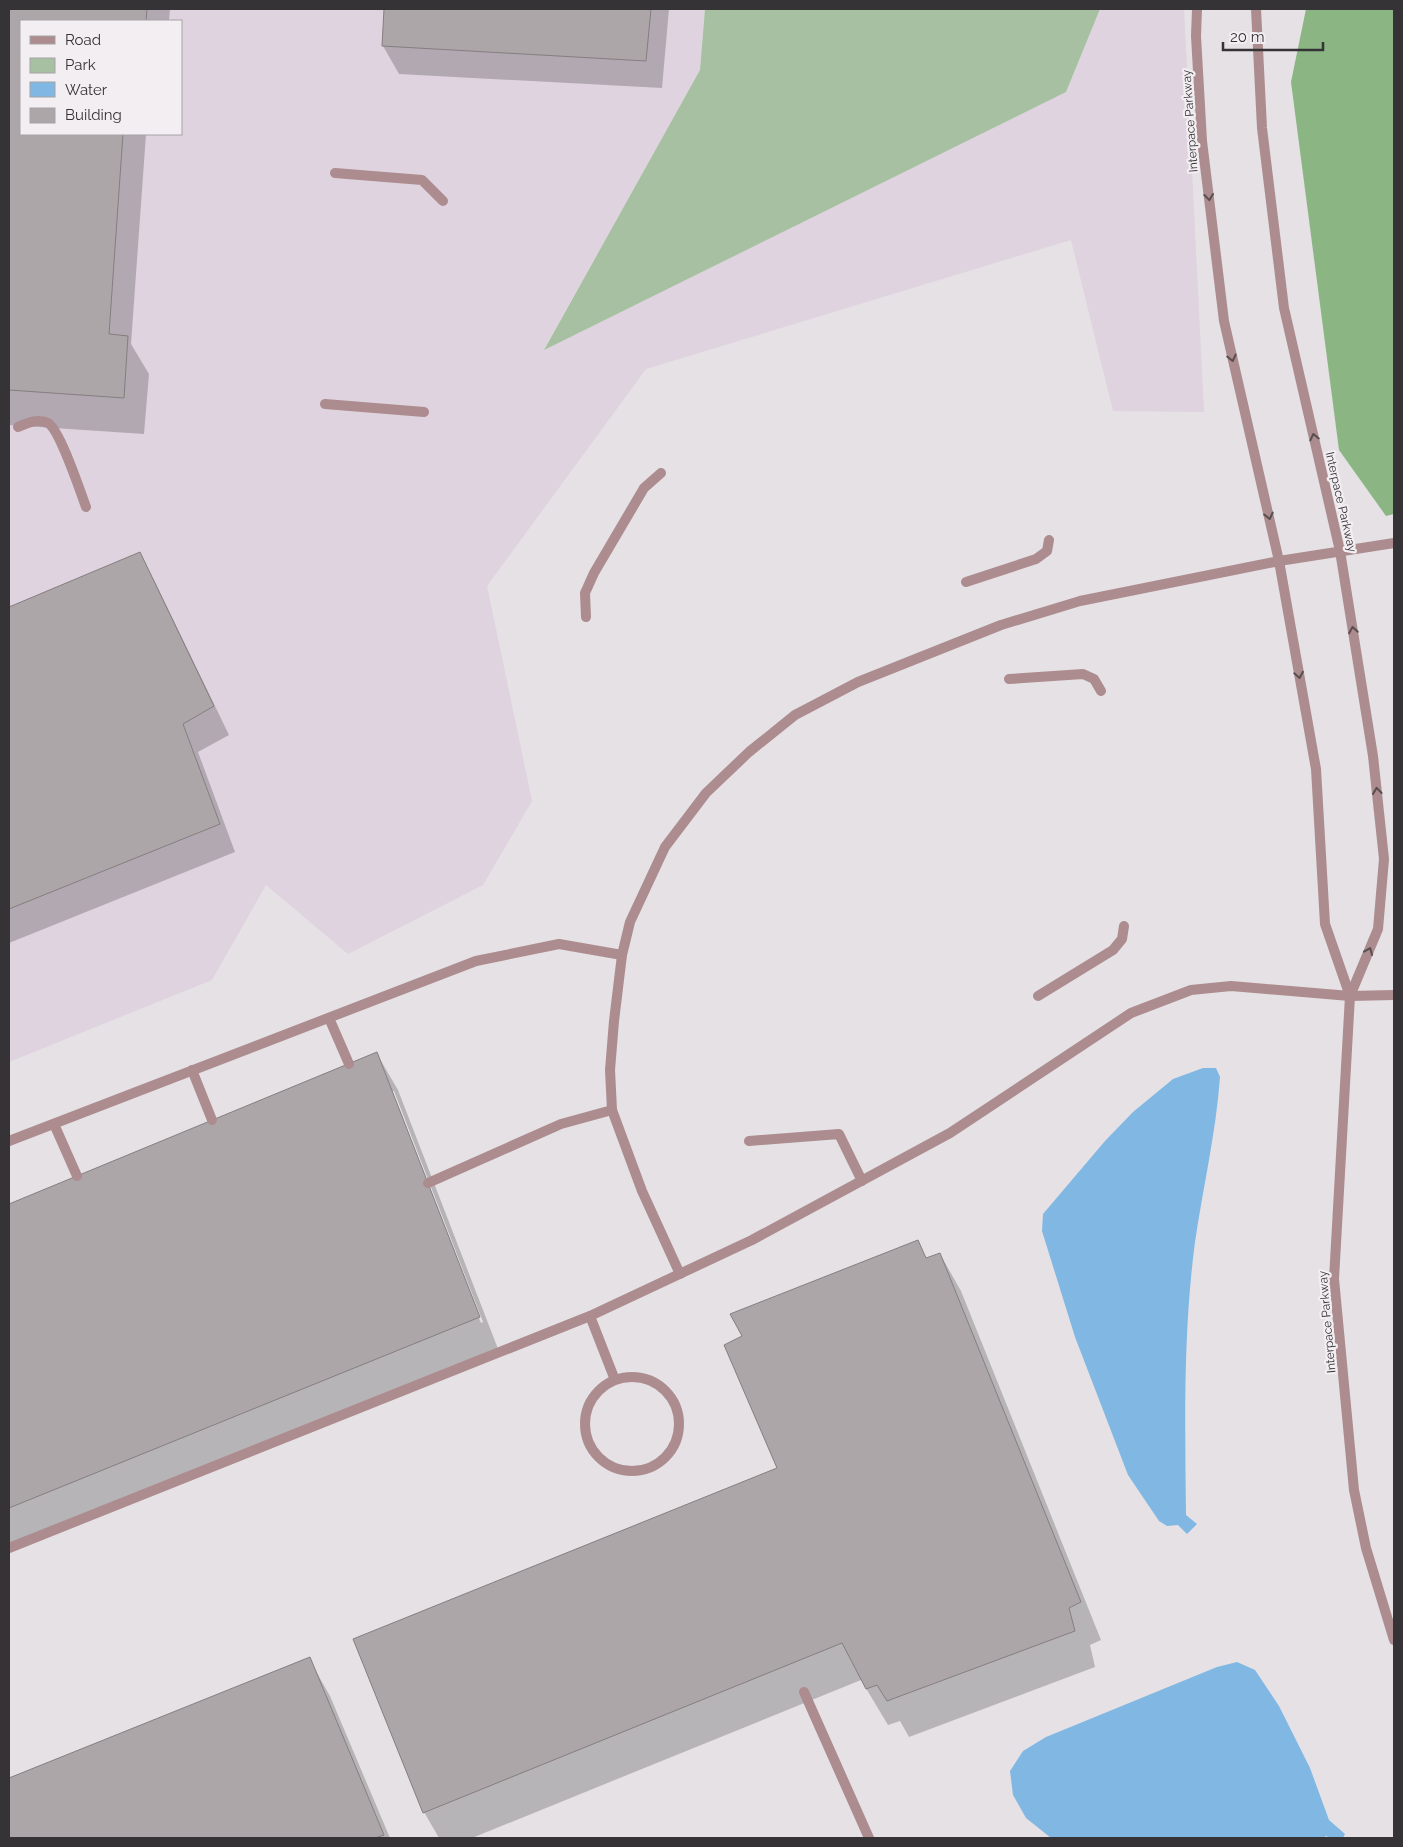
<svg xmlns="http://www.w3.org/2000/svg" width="1403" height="1847" viewBox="0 0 1403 1847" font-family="Raleway,sans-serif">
  <rect width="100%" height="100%" fill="#e5e1e5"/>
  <path fill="#ded3de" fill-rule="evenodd" d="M9,9H705L700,70L544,349L1066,92L1100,9H1184L1204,412L1113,411L1071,240L646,369L487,586L532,801L483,885L348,954L266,885L212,980L9,1062ZM21,21H181V134H21Z"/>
  <path fill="#a6c0a1" d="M705,9H1100L1066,92L544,350L700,70Z"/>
  <path fill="#8bb684" d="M1306,9H1394V514L1386,516L1339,450L1291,82Z"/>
  <path fill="#80b8e3" d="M1203,1068H1216L1220,1077C1216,1133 1203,1187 1195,1242C1183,1333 1185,1424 1186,1515L1197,1524L1187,1534L1178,1525L1167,1526L1159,1521L1128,1475L1075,1337L1042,1231L1043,1214L1105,1141L1133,1112L1173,1079Z
    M1237,1662L1255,1670L1279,1706L1310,1768L1329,1820L1345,1834L1343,1838H1330L1326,1836L1324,1838H1051L1026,1818L1013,1795L1010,1771L1023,1751L1046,1737L1217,1667Z"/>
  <path fill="#0003" fill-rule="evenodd" d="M9,9H170L169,21H21V134H146L131,344L149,374L144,434L9,425Z
    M386,9H669L662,88L399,74L383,46Z
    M139,554L155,582L229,735L198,752L235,852L9,943V608Z
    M377,1054L398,1090L500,1354L9,1553V1205ZM391,1091H394L483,1322L481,1323Z
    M917,1242L927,1259L940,1254L961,1291L1101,1640L1090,1645L1095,1667L909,1737L900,1721L888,1725L861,1680L472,1838H439L424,1812L778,1469Z
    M309,1659L330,1696L390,1838H9V1780Z"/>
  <path fill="#ada6a8" stroke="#857e80" d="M9,9H147L146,21H21V134H123L109,334L128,336L124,398L9,390Z
    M384,9H651L646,61L382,46Z
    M140,552L214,706L183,724L220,824L9,909V607Z
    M377,1052L480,1317L9,1508V1204Z
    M918,1240L926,1258L940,1253L1081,1602L1069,1608L1075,1631L887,1701L877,1685L866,1689L842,1643L423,1813L353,1639L777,1468L724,1345L742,1336L730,1314Z
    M310,1657L384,1835L375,1838H9V1778Z"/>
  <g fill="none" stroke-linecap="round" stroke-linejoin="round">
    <path stroke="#ac8c8f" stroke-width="10" d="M335,173L422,180L443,201
      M325,404L424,412
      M18,427C27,423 38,418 48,423C60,430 80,491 86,507
      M966,582L1036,559L1047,551L1049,540
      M586,617L585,593L594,573L644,488L661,473
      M1009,679L1083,674L1094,679L1101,691
      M1038,996L1113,950L1122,939L1124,926
      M329,1018L349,1064
      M192,1070L212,1120
      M54,1124L77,1176
      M9,1141L476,961L559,944L622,955
      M749,1141L839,1134L862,1181
      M428,1183L561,1124L612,1110
      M590,1316L615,1380
      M585 1424a47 47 0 1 1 94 0a47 47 0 1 1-94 0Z
      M9,1548L590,1316L752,1240L950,1133L1131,1013L1191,990L1231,986L1350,996L1394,995
      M804,1692L869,1838"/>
    <path stroke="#ac8c8f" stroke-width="10" d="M1197,9L1196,36L1202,141L1224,321L1279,561L1316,769L1325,924L1350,996
      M1256,9L1262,128L1284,308L1340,551L1373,756L1384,859L1378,929L1350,996L1334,1279L1354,1490L1366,1548L1394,1640
      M680,1274L642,1191L612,1110L610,1070L614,1021L622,955L630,922L665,847L706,793L749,752L795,715L858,682L1001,625L1080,601L1279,561L1394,543"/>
  </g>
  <defs><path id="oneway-chevron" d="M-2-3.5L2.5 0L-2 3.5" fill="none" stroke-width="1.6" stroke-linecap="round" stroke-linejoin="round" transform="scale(1.25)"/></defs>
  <g stroke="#594e50">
    <use href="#oneway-chevron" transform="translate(1209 197) rotate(83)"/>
    <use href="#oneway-chevron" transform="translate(1232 358) rotate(77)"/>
    <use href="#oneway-chevron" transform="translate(1314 437) rotate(-103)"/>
    <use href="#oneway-chevron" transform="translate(1269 516) rotate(77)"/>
    <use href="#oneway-chevron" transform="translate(1353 630) rotate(-99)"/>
    <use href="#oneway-chevron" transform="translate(1299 675) rotate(80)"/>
    <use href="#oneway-chevron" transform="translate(1377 791) rotate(-96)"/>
    <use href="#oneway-chevron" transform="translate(1369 951) rotate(-67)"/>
  </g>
  <g text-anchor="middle" stroke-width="4.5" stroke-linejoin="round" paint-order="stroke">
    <g font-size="12" fill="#353335" stroke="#f2eef2">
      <text transform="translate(1190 121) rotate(-94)" y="4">Interpace Parkway</text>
      <text transform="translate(1341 502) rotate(77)" y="4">Interpace Parkway</text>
      <text transform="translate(1327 1322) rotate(-95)" y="4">Interpace Parkway</text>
    </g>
  </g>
  <rect width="1403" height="1847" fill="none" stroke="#353335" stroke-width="20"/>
  <rect x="20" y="20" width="162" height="115" fill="#f2eef2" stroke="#a6a3a6"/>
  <rect x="30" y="36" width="25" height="8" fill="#ac8c8f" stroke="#a6a3a6"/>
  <text x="65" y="45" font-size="15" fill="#353335">Road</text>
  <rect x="30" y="58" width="25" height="15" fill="#a6c0a1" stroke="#a6a3a6"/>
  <text x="65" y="70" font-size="15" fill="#353335">Park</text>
  <rect x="30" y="82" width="25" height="15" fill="#80b8e3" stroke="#a6a3a6"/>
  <text x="65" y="95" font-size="15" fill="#353335">Water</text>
  <rect x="30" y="108" width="25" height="15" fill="#ada6a8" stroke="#a6a3a6"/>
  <text x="65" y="120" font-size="15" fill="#353335">Building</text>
  <path d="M1223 42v8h100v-8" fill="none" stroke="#353335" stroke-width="2.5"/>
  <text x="1230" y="42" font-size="15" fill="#353335" stroke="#f2eef2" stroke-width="4" paint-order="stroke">20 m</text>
</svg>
